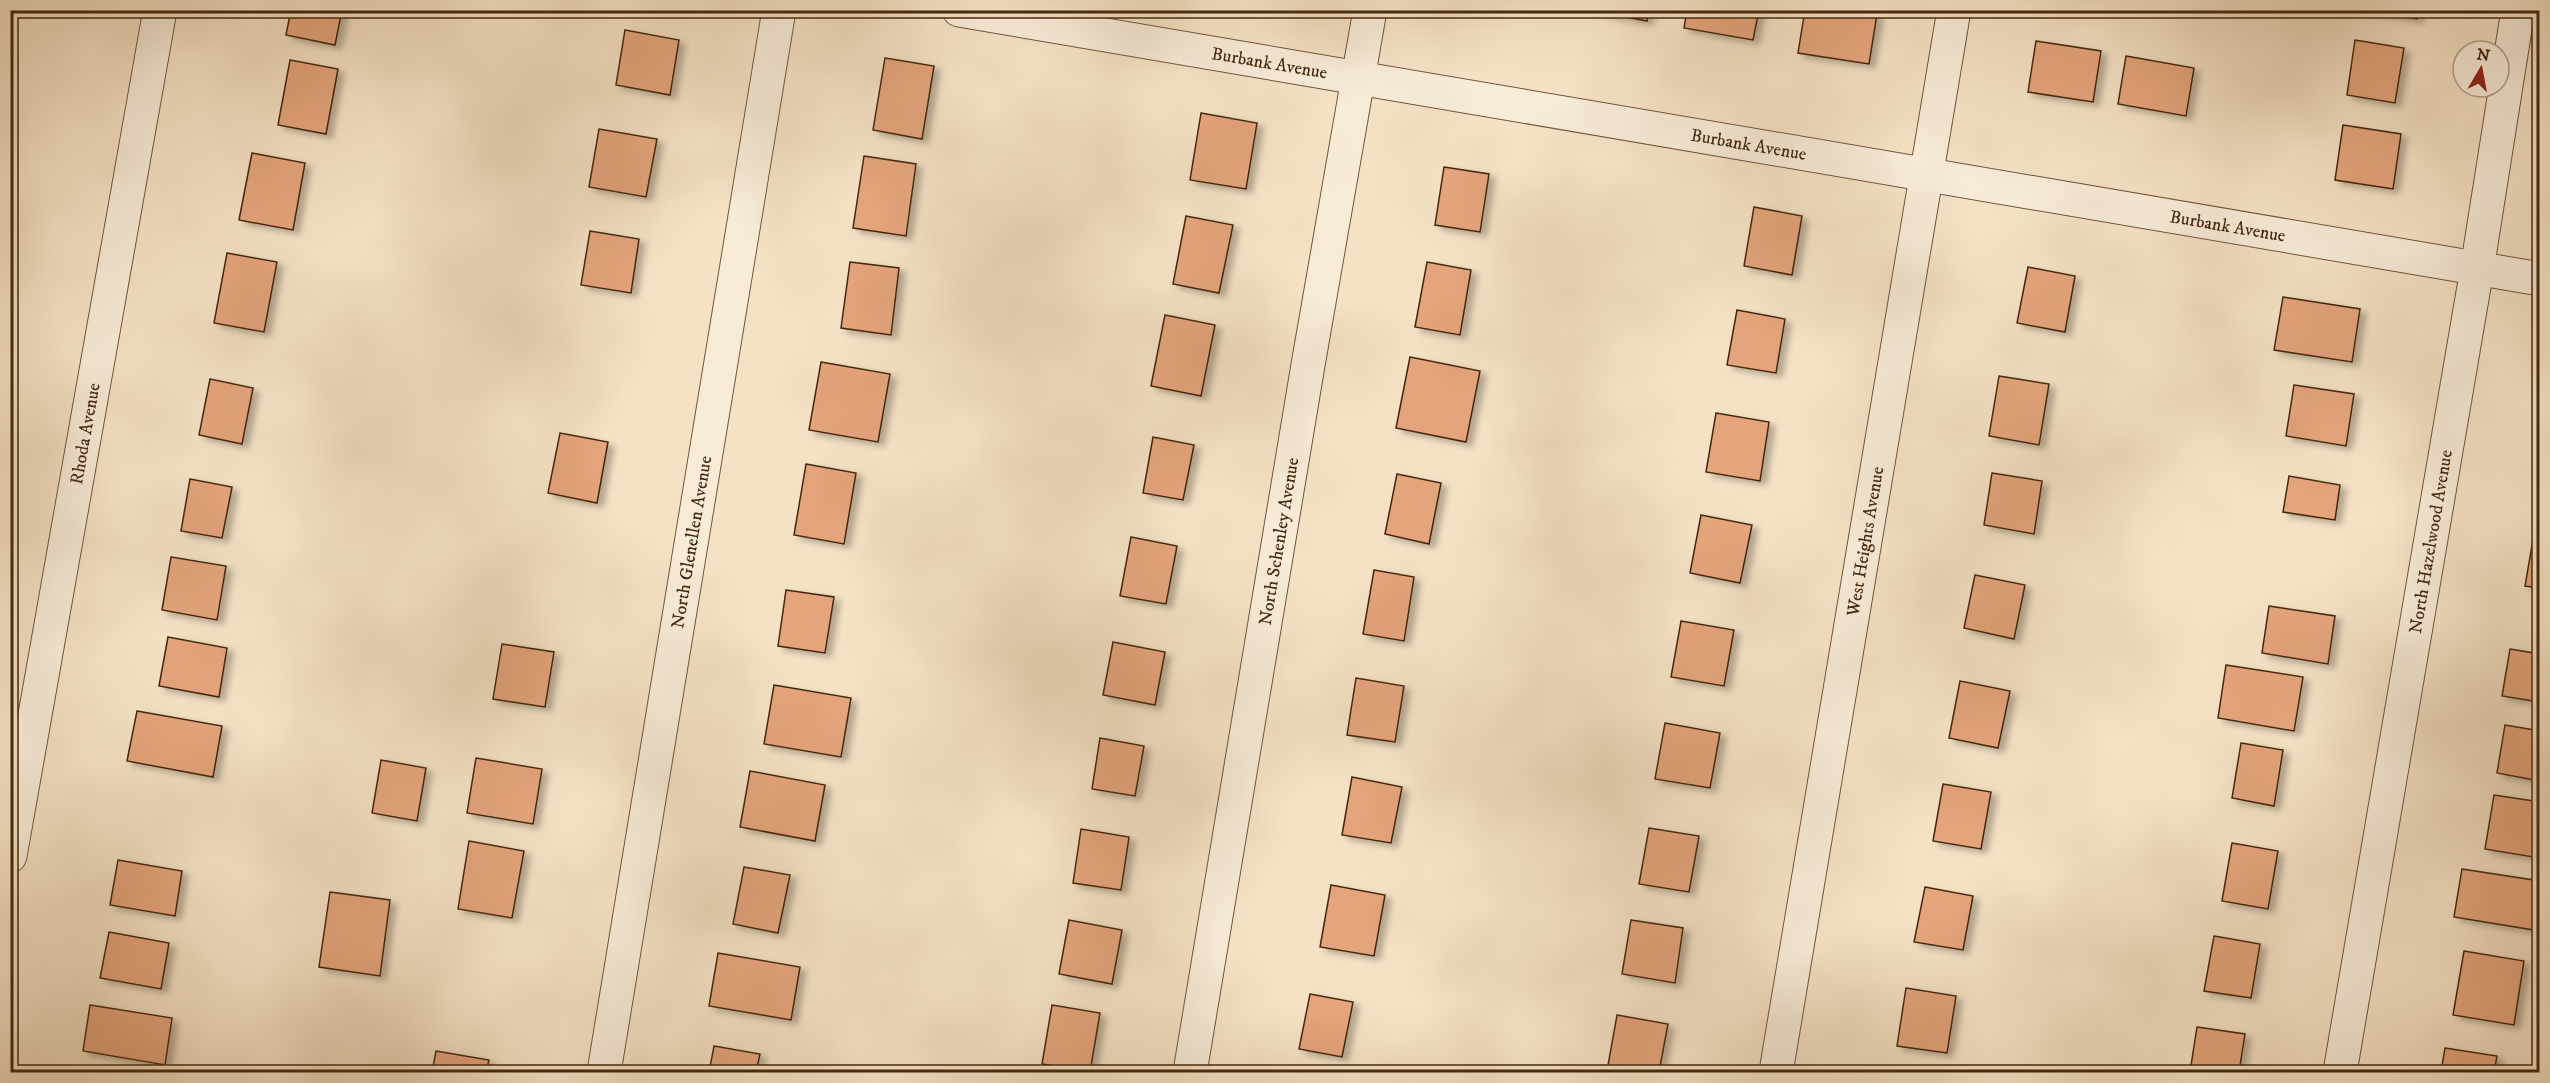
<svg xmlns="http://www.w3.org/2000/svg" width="2550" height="1083" viewBox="0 0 2550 1083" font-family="'IM FELL DW Pica',serif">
  <defs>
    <filter id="shadow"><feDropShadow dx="6" dy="4" stdDeviation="3" flood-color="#0004"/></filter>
  </defs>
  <rect width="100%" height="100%" fill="#f5e2c5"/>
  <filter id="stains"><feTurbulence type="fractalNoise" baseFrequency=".00333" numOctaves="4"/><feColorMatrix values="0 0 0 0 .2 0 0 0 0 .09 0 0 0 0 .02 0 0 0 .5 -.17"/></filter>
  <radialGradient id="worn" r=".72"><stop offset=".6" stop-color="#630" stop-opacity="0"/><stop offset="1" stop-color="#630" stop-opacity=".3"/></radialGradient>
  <path fill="#e4a47b" stroke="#44280d" stroke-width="1.5" filter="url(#shadow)" d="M291,10H342L335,45L286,35Z
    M1590,10H1649L1647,21Z
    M1687,10H1759L1753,40L1684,28Z
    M1805,10H1855L1877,14L1869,64L1798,53Z
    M2363,10H2419L2417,19Z
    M625,30L679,40L670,95L616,85Z
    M2355,40L2404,48L2395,103L2347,95Z
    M2036,41L2101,51L2093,102L2028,92Z
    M2126,56L2194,68L2186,116L2118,104Z
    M885,58L934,66L922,139L873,130Z
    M290,60L338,69L326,134L278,125Z
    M1201,113L1257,123L1246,189L1190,180Z
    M2343,125L2401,134L2393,189L2335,180Z
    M599,129L657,139L646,197L589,187Z
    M252,153L305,163L293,230L239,220Z
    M864,156L916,164L906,236L853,228Z
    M1444,167L1489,174L1480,232L1435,225Z
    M1754,207L1802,216L1792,275L1744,266Z
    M1186,216L1233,225L1219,293L1173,284Z
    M590,231L639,239L631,293L581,285Z
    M227,253L277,262L264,332L214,323Z
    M850,262L899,268L891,335L841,328Z
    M1427,262L1471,270L1460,335L1415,327Z
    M2028,267L2075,276L2065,332L2017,323Z
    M2283,297L2360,309L2352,362L2274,350Z
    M1737,310L1785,319L1776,373L1727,365Z
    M1165,315L1215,325L1201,396L1151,386Z
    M1410,357L1480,371L1466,442L1396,428Z
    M821,362L890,374L878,442L809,430Z
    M1999,376L2049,384L2039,445L1989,436Z
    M210,379L253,388L242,444L199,435Z
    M2294,385L2354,394L2346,446L2286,436Z
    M1716,413L1769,422L1760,481L1706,472Z
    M560,433L608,442L597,503L548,493Z
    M1153,437L1194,445L1183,500L1143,493Z
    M806,464L856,473L844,544L794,535Z
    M1992,473L2042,481L2034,534L1984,525Z
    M1397,474L1441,483L1429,544L1385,534Z
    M2289,476L2340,485L2335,520L2283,512Z
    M190,479L232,487L222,538L181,531Z
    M1701,515L1752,525L1740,583L1690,573Z
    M2535,528L2540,529V588L2525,586Z
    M1131,537L1177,546L1166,604L1120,596Z
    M171,557L226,566L217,620L162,610Z
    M1374,570L1414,577L1404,641L1363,634Z
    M1975,575L2025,585L2014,639L1964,628Z
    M786,590L834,597L825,653L778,646Z
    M2269,606L2335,616L2328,664L2262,653Z
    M1681,621L1734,630L1724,686L1671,677Z
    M168,637L227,648L219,697L159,686Z
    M1113,642L1165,652L1155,705L1103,695Z
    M502,644L554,652L545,707L493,699Z
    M2510,649L2540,654V702L2502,696Z
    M2226,665L2303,677L2294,731L2218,718Z
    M1356,678L1404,686L1395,742L1347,735Z
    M1960,681L2010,691L1998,748L1949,738Z
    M774,685L851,698L841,757L764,744Z
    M137,711L222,726L213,777L127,761Z
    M1665,723L1720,733L1710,788L1655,779Z
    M2505,725L2540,731V781L2497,773Z
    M1100,738L1144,746L1135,796L1092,789Z
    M2241,743L2283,750L2274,806L2232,798Z
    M476,758L542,769L533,824L467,813Z
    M381,760L426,768L417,821L372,813Z
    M750,771L825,785L815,841L740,827Z
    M1352,777L1402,787L1391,843L1342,835Z
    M1943,784L1991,792L1981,849L1933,841Z
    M2494,795L2540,802V822L2533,857L2485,849Z
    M1649,828L1699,836L1689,892L1639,884Z
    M1081,829L1129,837L1121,890L1073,883Z
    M469,841L524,851L512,918L458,909Z
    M2232,843L2278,851L2268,909L2222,901Z
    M118,860L182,871L175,916L110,905Z
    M744,867L790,875L778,933L733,924Z
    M2462,869L2540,881V931L2454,917Z
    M1331,885L1385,895L1374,956L1320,947Z
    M1925,887L1973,896L1963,950L1914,942Z
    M330,892L390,900L380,976L319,967Z
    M1069,920L1122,930L1112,984L1059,974Z
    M1631,920L1683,928L1675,983L1622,974Z
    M109,932L169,943L161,989L100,978Z
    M2214,936L2260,944L2251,998L2204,991Z
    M2464,951L2524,961L2514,1025L2453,1015Z
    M718,953L800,967L791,1020L709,1006Z
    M1906,988L1956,996L1947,1053L1897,1046Z
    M1310,994L1353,1002L1342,1057L1299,1049Z
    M90,1005L172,1018L165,1065L83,1051Z
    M1052,1005L1100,1013L1090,1072L1042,1064Z
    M1617,1015L1668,1024L1659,1072L1607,1071Z
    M2197,1027L2245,1034L2239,1072H2190Z
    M714,1046L760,1054L756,1072H709Z
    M2445,1048L2497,1056L2494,1072H2441Z
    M436,1051L489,1060L486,1072H432Z"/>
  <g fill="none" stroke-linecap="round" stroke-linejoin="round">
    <defs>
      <g id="minor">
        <path id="s1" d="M959,10L2540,279"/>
        <path id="s2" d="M10,856L160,10"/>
        <path id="s3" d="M604,1072L779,10"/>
        <path id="s4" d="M1190,1072L1308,365L1370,10"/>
        <path id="s5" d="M1776,1072L1954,10"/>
        <path id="s6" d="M2340,1072L2477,269L2518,10"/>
      </g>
    </defs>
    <use href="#minor" stroke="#70563b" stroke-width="35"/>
    <use href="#minor" stroke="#f8ecd9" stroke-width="33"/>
  </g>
  <g text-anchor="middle" stroke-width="6" stroke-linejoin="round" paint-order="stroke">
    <g font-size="18" fill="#44280d" stroke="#f8ecd9">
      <text dy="6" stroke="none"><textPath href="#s1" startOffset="315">Burbank Avenue</textPath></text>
      <text dy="6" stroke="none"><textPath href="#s1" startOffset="801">Burbank Avenue</textPath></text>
      <text dy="6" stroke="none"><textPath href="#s1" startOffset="1287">Burbank Avenue</textPath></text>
      <text dy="6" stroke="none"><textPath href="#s2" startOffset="429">Rhoda Avenue</textPath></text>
      <text dy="6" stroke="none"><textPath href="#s4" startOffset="538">North Schenley Avenue</textPath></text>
      <text dy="6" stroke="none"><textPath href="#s3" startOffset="537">North Glenellen Avenue</textPath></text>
      <text dy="6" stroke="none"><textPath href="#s5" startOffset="538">West Heights Avenue</textPath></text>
      <text dy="6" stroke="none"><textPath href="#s6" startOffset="538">North Hazelwood Avenue</textPath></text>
    </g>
  </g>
  <rect width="2550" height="1083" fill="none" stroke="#f5e2c5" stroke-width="36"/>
  <rect x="12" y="12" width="2526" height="1059" fill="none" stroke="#44280d" stroke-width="3"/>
  <rect x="18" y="18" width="2514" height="1047" fill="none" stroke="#44280d" stroke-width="1.5"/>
  <g transform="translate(2481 69) rotate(10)"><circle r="28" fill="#f8ecd9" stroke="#b09e87" stroke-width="1.5"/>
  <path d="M0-4.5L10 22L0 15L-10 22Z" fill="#8f2418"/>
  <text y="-9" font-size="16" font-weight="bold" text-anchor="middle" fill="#44280d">N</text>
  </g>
  <rect width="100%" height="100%" filter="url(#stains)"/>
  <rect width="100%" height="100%" fill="url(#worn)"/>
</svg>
